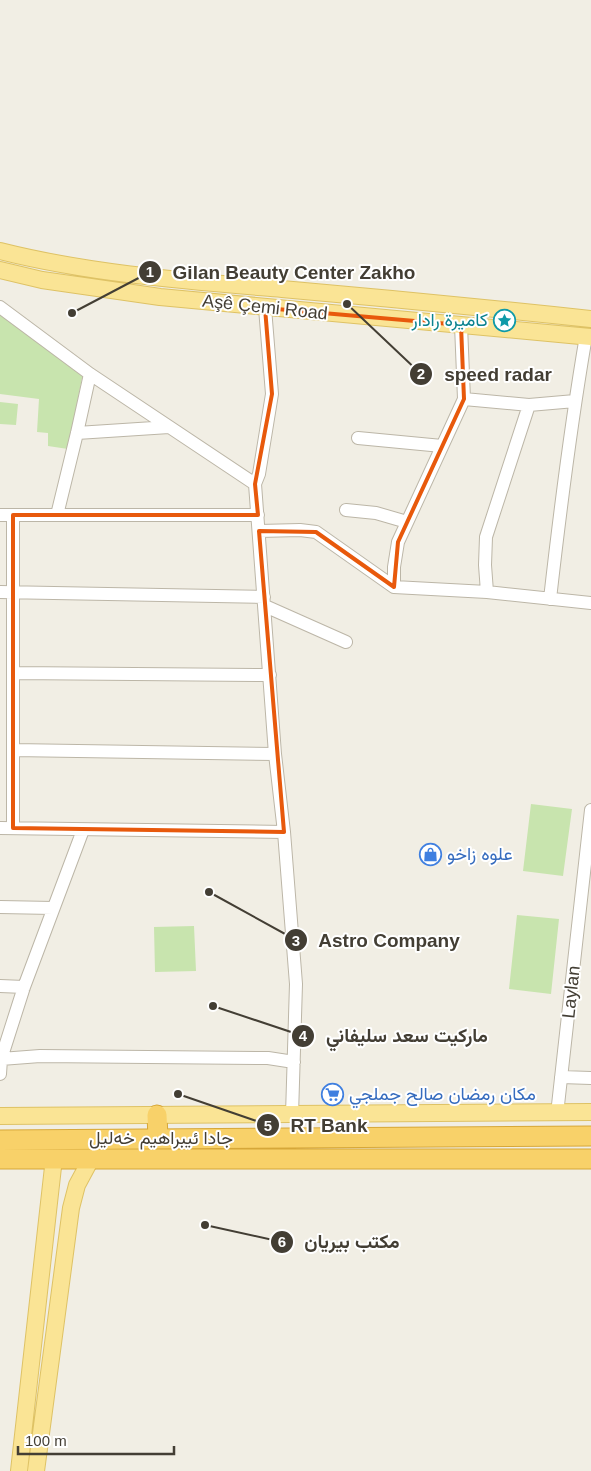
<svg xmlns="http://www.w3.org/2000/svg" width="591" height="1471" viewBox="0 0 591 1471" font-family="Helvetica,Vazirmatn,sans-serif">
  <rect width="100%" height="100%" fill="#f1eee4"/>
  <path fill="#c8e4ae" d="M0,314L83,373L68,449L48,446V433L37,432L39,399L0,394Z
    M0,402L18,404L16,425L0,424Z
    M531,804L572,809L563,876L523,871Z
    M517,915L559,919L551,994L509,989Z
    M194,926L196,971L155,972L154,927Z"/>
  <g fill="none" stroke-linecap="round" stroke-linejoin="round">
    <defs>
      <path id="minor" d="M0,307L90,374L255,484
        M265,308L272,394L259,474L255,484L275,754L284,832L296,984L292,1115
        M464,399L529,405L575,401
        M77,433L169,427
        M358,438L442,446
        M346,510L376,513L407,522
        M0,515H258
        M57,515L77,433L90,374
        M259,531L300,530L316,532L394,587L487,592L591,603
        M394,587V567L398,542L464,399L461,325
        M0,592L264,597
        M487,592L485,565L486,537L529,405
        M550,599C560,511 571,423 586,336
        M265,606L346,642
        M13,673L270,675
        M13,750L275,754
        M0,828L284,832
        M13,828V515
        M0,907L53,908
        M0,986L24,987
        M0,1059H1L24,987L83,830
        M0,1074L1,1059L40,1056L268,1058L294,1062
        M561,1077L591,1078
        M557,1114L591,810"/>
      <path id="major" d="M0,251C91,274 188,281 282,289C385,298 488,308 591,319
        M0,270L42,280L160,297L591,337
        M0,1116L591,1112
        M19,1471L54,1158
        M36,1471L71,1208L77,1185L91,1159"/>
      <path id="highway" d="M157,1115L158,1138
        M0,1140L591,1136
        M0,1159H591"/>
    </defs>
    <use href="#minor" stroke="#bcb6a7" stroke-width="14"/>
    <use href="#major" stroke="#dec265" stroke-width="18"/>
    <use href="#highway" stroke="#d6a739" stroke-width="21"/>
    <use href="#minor" stroke="#fff" stroke-width="12"/>
    <use href="#major" stroke="#fae495" stroke-width="16"/>
    <use href="#highway" stroke="#f8d169" stroke-width="19"/>
  </g>
  <path fill="none" stroke="#e8590c" stroke-width="4" stroke-linejoin="round" d="M265,308L461,325L464,399L398,542L394,587L316,532L259,531L284,832L13,828V515H258L255,484L272,394Z"/>
  <defs>
    <symbol id="sight-ring" viewBox="-11 -11 22 22"><circle r="9.5" fill="#fff" stroke="#0f9aa8" stroke-width="1.5"/><path d="M0-6L1.8-2.2L6-1.7L2.9 1.2L3.7 5.4L0 3.3L-3.7 5.4L-2.9 1.2L-6-1.7L-1.8-2.2Z" fill="#0f9aa8"/></symbol>
    <symbol id="shop-ring" viewBox="-11 -11 22 22"><circle r="9.5" fill="#fff" stroke="#3f7fe0" stroke-width="1.5"/><path d="M-5-2.5h2.3a2.7 3.5 0 0 1 5.4 0H5L5.5 6h-11ZM-1.5-2.5h3a1.5 2.3 0 0 0-3 0Z" fill="#3f7fe0"/></symbol>
    <symbol id="supermarket-ring" viewBox="-11 -11 22 22"><circle r="9.5" fill="#fff" stroke="#3f7fe0" stroke-width="1.5"/><path d="M-6-5.5h2.5l.6 2H6L4.5 2H-2.5L-4.4-4H-6ZM-1.5 3.2a1.3 1.3 0 1 0 .1 0ZM3 3.2a1.3 1.3 0 1 0 .1 0Z" fill="#3f7fe0"/></symbol>
  </defs>
  <g fill-rule="evenodd">
    <use href="#sight-ring" x="492" y="308" width="25" height="25"/>
    <use href="#shop-ring" x="418" y="842" width="25" height="25"/>
    <use href="#supermarket-ring" x="320" y="1082" width="25" height="25"/>
  </g>
  <g text-anchor="middle" stroke-width="4" stroke-linejoin="round" paint-order="stroke">
    <g font-size="18" fill="#433e34" stroke="#fff">
      <text transform="translate(265 307) rotate(6)" y="6">Aşê Çemi Road</text>
      <text transform="translate(571 992) rotate(-84)" y="6">Laylan</text>
      <text x="161" y="1144">جادا ئیبراهیم خەلیل</text>
    </g>
    <g font-size="18" fill="#0d838f" stroke="#fff" text-anchor="end">
      <text x="488" y="326">كاميرة رادار</text>
    </g>
    <g font-size="18" fill="#366cbe" stroke="#fff" text-anchor="start">
      <text x="447" y="860">علوه زاخو</text>
      <text x="349" y="1100">مكان رمضان صالح جملجي</text>
    </g>
  </g>
  <path fill="none" stroke="#433e34" stroke-width="2" d="M72 313L150 272M347 304L421 374M209 892L296 940M213 1006L303 1036M178 1094L268 1125M205 1225L282 1242"/>
  <g fill="#433e34" stroke="#fff" stroke-width="2">
    <circle cx="72" cy="313" r="5"/>
    <circle cx="347" cy="304" r="5"/>
    <circle cx="209" cy="892" r="5"/>
    <circle cx="213" cy="1006" r="5"/>
    <circle cx="178" cy="1094" r="5"/>
    <circle cx="205" cy="1225" r="5"/>
    <circle cx="150" cy="272" r="12"/>
    <circle cx="421" cy="374" r="12"/>
    <circle cx="296" cy="940" r="12"/>
    <circle cx="303" cy="1036" r="12"/>
    <circle cx="268" cy="1125" r="12"/>
    <circle cx="282" cy="1242" r="12"/>
  </g>
  <g font-size="15" text-anchor="middle" font-weight="bold" fill="#fff">
    <text x="150" y="277">1</text>
    <text x="421" y="379">2</text>
    <text x="296" y="946">3</text>
    <text x="303" y="1041">4</text>
    <text x="268" y="1131">5</text>
    <text x="282" y="1247">6</text>
  </g>
  <g font-size="19" text-anchor="middle" font-weight="bold" fill="#433e34" stroke="#fff" stroke-width="4" stroke-linejoin="round" paint-order="stroke">
    <text x="294" y="279">Gilan Beauty Center Zakho</text>
    <text x="498" y="381">speed radar</text>
    <text x="389" y="947">Astro Company</text>
    <text x="407" y="1042">ماركيت سعد سليفاني</text>
    <text x="329" y="1132">RT Bank</text>
    <text x="352" y="1248">مكتب بيريان</text>
  </g>
  <path d="M18 1446v8h156v-8" fill="none" stroke="#433e34" stroke-width="2.5"/>
  <text x="25" y="1446" font-size="15" fill="#433e34" stroke="#ffffff" stroke-width="4" paint-order="stroke">100 m</text>
</svg>
